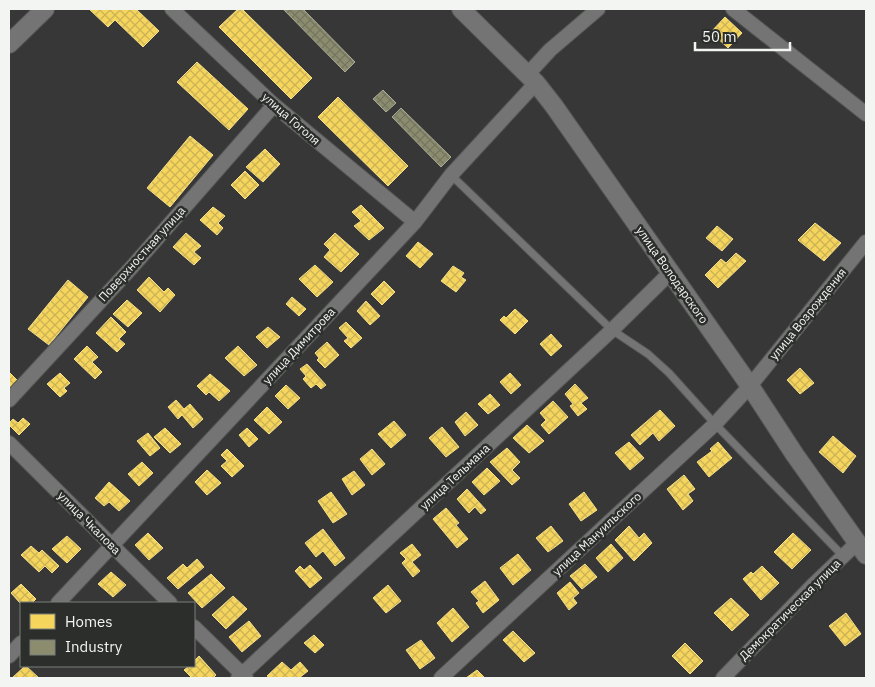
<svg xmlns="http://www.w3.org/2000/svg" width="875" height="687" viewBox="0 0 875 687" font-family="'IBM Plex Sans',sans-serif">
  <defs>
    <pattern id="homes-cross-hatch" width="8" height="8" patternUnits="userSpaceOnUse" patternTransform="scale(1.25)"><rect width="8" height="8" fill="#f6d55c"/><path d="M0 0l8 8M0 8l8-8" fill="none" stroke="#cbb257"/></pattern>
    <pattern id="industry-cross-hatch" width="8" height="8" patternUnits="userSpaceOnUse" patternTransform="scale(1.25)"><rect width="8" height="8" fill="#8c8c6e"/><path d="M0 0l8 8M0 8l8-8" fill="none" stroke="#757561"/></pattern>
  </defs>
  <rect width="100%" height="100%" fill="#363736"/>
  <path fill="url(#homes-cross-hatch)" stroke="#f5df89" d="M89,9H136L159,31L143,47L115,20L108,27Z
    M238,9H242L312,78L291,99L219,27Z
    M725,17L742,33L728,48L711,32Z
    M197,62L248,109L229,130L177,82Z
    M338,97L408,166L388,186L318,117Z
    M190,136L213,155L170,207L147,188Z
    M265,149L280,164L263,182L246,167Z
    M245,171L259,185L245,199L231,185Z
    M361,205L384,228L369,240L354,226L361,221L352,212Z
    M213,207L225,216L218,223L223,228L217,235L200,220Z
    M815,223L841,243L824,261L798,240Z
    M717,226L733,239L722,251L706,238Z
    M186,233L201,246L194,252L201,258L194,265L173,247Z
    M335,233L359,254L341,272L324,257L330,250L324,244Z
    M418,242L433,254L420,268L406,256Z
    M736,253L746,261L718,288L705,275L721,259L726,263Z
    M315,265L333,282L317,297L299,279Z
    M453,266L464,273L461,277L466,280L456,292L441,281Z
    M149,277L164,292L168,288L175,295L160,312L137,290Z
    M68,280L88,297L49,345L28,329Z
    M384,281L395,292L382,305L371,294Z
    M292,297L306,309L299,316L286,304Z
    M127,300L142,313L128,327L113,314Z
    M366,301L380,316L370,325L357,311Z
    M515,309L528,321L515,334L500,320L504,316L506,318Z
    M111,317L126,332L119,339L125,344L117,352L96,333Z
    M346,322L362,338L351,348L344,341L348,338L339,328Z
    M268,327L280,337L267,348L256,337Z
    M551,334L562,346L551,356L540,344Z
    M327,342L339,355L325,368L317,360L319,358L315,353Z
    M87,346L98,357L92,362L102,372L95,379L74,359Z
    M238,346L257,365L244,376L225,358Z
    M307,364L326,385L321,389L316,384L311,388L303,379L306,376L300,369Z
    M800,368L814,383L800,394L787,380Z
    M9,372L19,382L9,392Z
    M60,373L70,383L64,388L67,391L60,397L47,384Z
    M510,373L521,385L511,394L500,382Z
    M210,374L230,391L219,401L209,392L206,395L197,386Z
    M575,384L588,398L581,403L587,409L578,416L570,406L573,404L565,394Z
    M286,385L300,398L288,409L275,396Z
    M490,394L500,405L488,414L478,404Z
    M176,400L184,409L190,404L203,419L193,428L182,415L178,419L168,407Z
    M553,401L568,417L549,434L541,425L546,420L540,413Z
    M267,407L282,422L269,434L254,420Z
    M660,410L675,426L659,441L653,433L640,445L631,435Z
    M466,412L478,425L465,436L455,422Z
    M23,418L30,424L19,435L9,425V423L13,419L18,423Z
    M394,421L406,435L391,448L378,434Z
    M527,425L544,441L529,453L513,438Z
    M442,427L459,447L446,457L429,438Z
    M165,428L181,444L170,453L154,437Z
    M247,428L258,439L249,447L239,435Z
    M148,433L160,448L150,456L137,441Z
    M833,436L856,456L843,473L819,452Z
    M629,442L644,458L630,470L615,453Z
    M718,442L732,458L709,477L697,462L712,451L710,449Z
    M507,448L520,462L512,470L520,478L512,485L490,462Z
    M227,449L244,466L232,477L221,466L227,461L221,455Z
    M372,449L385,464L372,475L360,459Z
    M142,462L153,473L139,486L128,474Z
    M487,468L500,481L484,495L472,482Z
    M207,470L221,483L207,495L195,482Z
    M354,471L365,485L352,495L342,479Z
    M684,475L695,489L688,494L693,501L683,510L667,489Z
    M109,482L130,501L119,511L109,502L104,506L95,498Z
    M467,489L486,510L481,514L475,507L469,513L457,499Z
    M331,492L347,514L333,523L318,501Z
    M584,492L597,510L581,521L569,504Z
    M446,508L459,523L456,525L468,539L457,548L433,519Z
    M551,526L563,541L548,552L536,538Z
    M629,526L639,538L644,533L652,543L634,561L615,540Z
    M323,529L345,558L335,566L323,551L316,557L305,543Z
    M148,533L163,548L149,560L135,545Z
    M793,533L811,550L792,569L774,552Z
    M67,536L81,549L67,563L52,549Z
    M412,544L421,555L412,562L420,571L413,577L402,563L406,559L400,553Z
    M611,544L623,558L608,572L596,558Z
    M31,546L39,553L42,550L59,566L52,573L45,566L39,572L21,555Z
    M518,554L531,570L513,585L500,568Z
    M197,559L204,567L178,589L167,578L183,564L187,568Z
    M585,564L597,577L582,589L570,576Z
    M310,565L322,578L310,588L295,571L300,566L304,570Z
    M762,566L779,583L761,600L743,579L751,572L753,574Z
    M111,572L126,585L113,597L98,584Z
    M211,574L225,588L202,608L188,593Z
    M485,581L499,600L483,613L476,603L479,601L471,592Z
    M570,582L579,593L573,598L577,603L569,610L557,593Z
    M21,584L36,599L32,603L21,604L11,593Z
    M388,585L401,601L386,613L373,598Z
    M233,596L247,609L226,629L212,615Z
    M731,598L749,615L732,631L714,613Z
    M453,608L469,627L452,642L437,623Z
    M846,613L861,634L845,646L829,626Z
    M249,621L261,636L242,652L229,637Z
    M513,631L535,653L524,662L503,640Z
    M314,635L324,645L315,653L304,643Z
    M421,640L435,658L420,669L406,650Z
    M685,643L703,661L690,674L672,656Z
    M199,656L216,675L213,678H192L184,670L189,666H194V661Z
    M282,662L291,670L300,662L308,671L299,678H270L267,676Z
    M25,666H26L39,678H12Z
    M477,670L485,678H466Z"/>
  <path fill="url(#industry-cross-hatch)" stroke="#abac96" d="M283,9H303L355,62L345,72Z
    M383,90L396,103L386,112L373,99Z
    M401,108L451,157L441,167L392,117Z"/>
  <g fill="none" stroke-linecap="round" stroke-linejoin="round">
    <defs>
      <path id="service" d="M451,175L612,330L648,354L669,373L715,424L843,556"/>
      <path id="minor" d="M172,9L274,105L415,222
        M733,9L866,114
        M527,75L550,50L598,9
        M9,400L132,267L274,105
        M9,443L170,603
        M58,603L415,222L451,175L536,83
        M194,627L246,678
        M9,656L21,643
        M238,678L612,330L670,273
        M441,678L715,424L750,386L866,242
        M723,678L813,585L857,543"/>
      <path id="tertiary" d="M461,9L536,83L554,106L750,386L795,455L866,555
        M9,44L45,9"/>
    </defs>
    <use href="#service" stroke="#555655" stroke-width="9"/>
    <use href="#minor" stroke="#555655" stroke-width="16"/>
    <use href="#tertiary" stroke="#555655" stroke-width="20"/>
    <use href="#service" stroke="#737473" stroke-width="7"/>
    <use href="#minor" stroke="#737473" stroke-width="14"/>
    <use href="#tertiary" stroke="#737473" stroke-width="18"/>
  </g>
  <g text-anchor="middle" stroke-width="5" stroke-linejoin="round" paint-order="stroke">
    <g font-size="12" fill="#f3f5f3" stroke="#2b2e2b">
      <text transform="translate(291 119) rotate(41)" y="4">улица Гоголя</text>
      <text transform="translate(142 254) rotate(-48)" y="4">Поверхностная улица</text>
      <text transform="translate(672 275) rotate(55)" y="4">улица Володарского</text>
      <text transform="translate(808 314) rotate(-51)" y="4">улица Возрождения</text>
      <text transform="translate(299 346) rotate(-47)" y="4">улица Димитрова</text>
      <text transform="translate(455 477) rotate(-43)" y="4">улица Тельмана</text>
      <text transform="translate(89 523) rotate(45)" y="4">улица Чкалова</text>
      <text transform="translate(597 534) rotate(-43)" y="4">улица Мануильского</text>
      <text transform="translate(790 610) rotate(-45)" y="4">Демократическая улица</text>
    </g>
  </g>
  <rect width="875" height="687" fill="none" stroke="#f3f5f3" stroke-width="20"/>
  <rect x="20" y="602" width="175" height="65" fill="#2b2e2b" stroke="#7b7e7b"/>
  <rect x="30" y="614" width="25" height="15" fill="#f6d55c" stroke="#7b7e7b"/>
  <text x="65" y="627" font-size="15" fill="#f3f5f3">Homes</text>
  <rect x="30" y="640" width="25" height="15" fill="#8c8c6e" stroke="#7b7e7b"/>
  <text x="65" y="652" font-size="15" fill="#f3f5f3">Industry</text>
  <path d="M695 42v8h95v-8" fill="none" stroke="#f3f5f3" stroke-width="2.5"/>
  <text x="702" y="42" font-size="15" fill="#f3f5f3" stroke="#2b2e2b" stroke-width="4" paint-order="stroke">50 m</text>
</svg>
